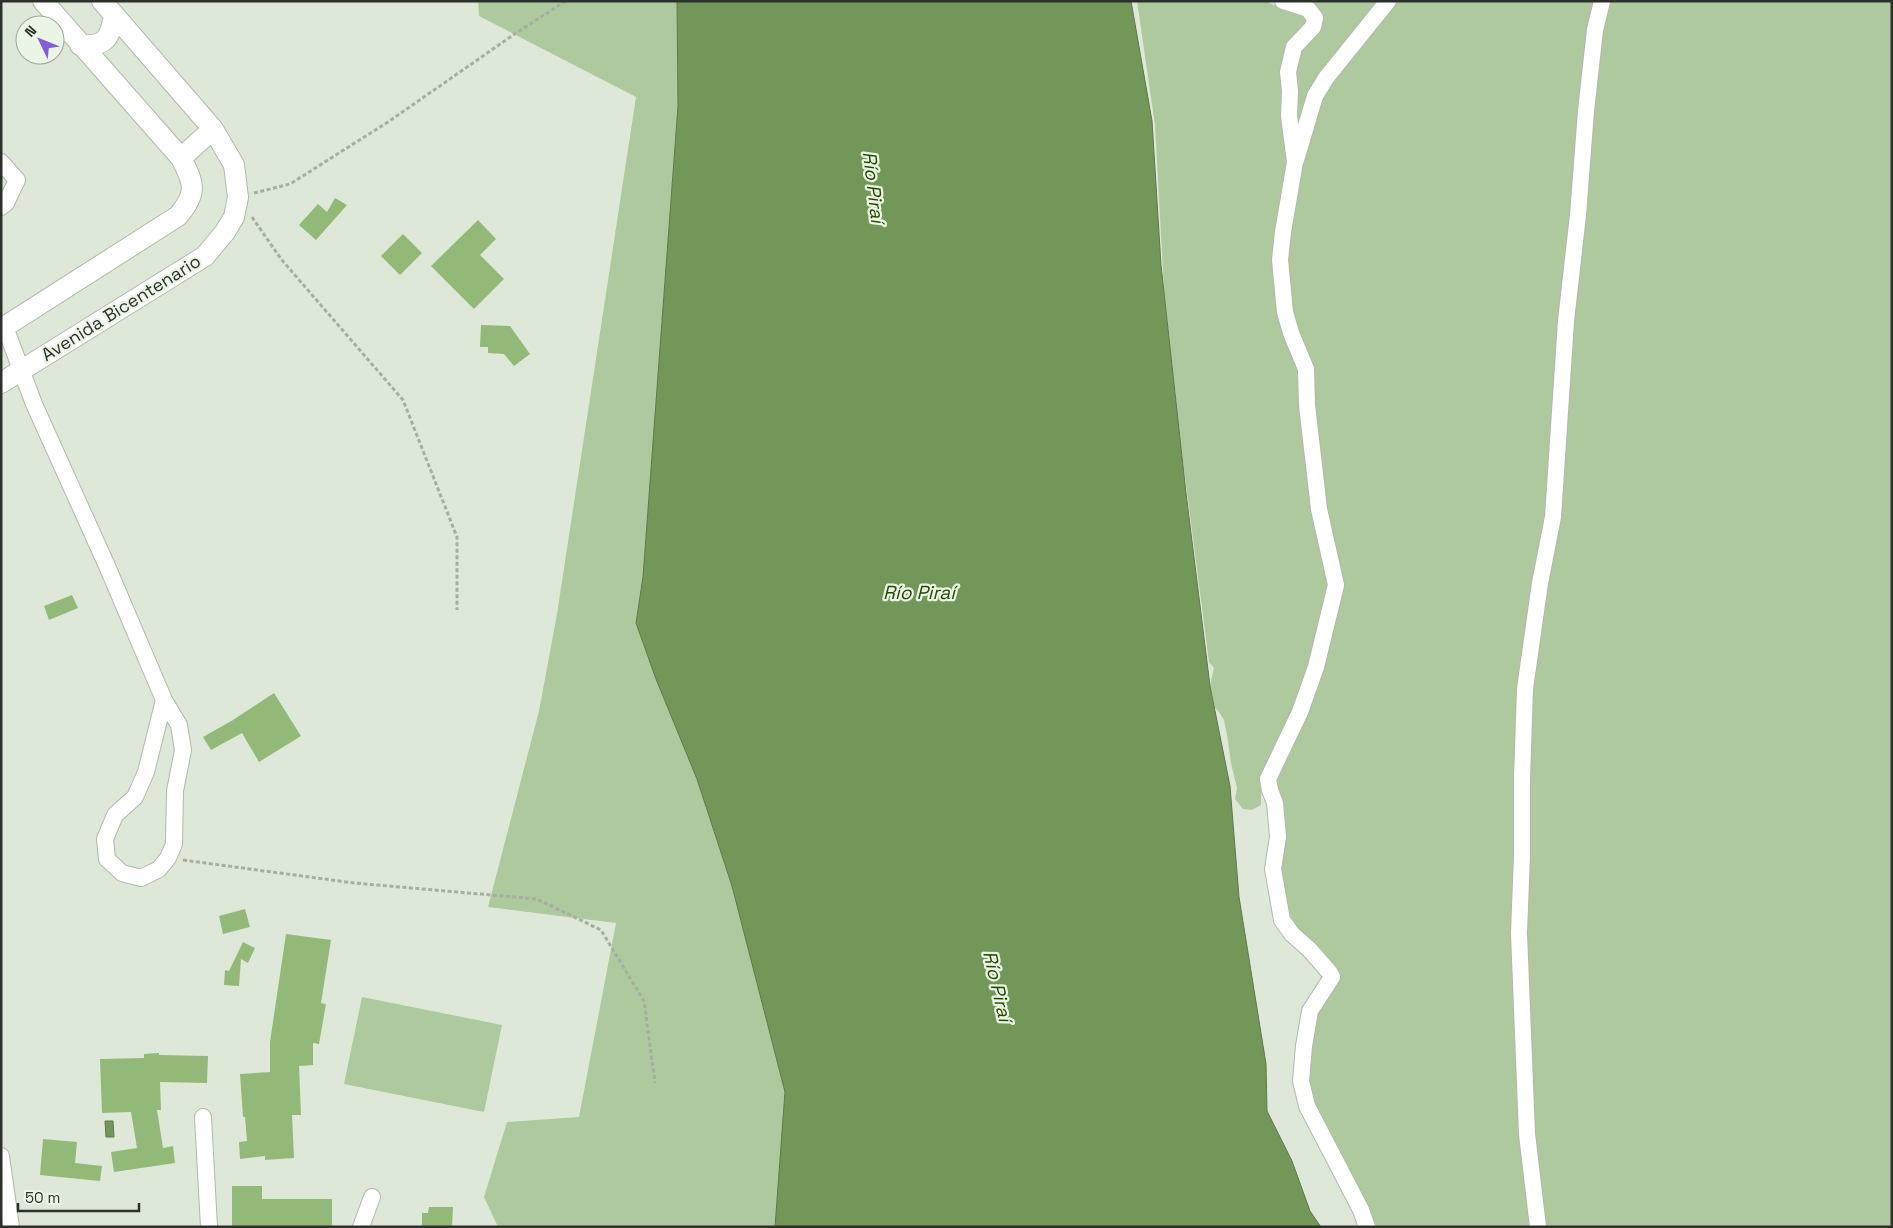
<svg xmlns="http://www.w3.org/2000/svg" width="1893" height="1228" viewBox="0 0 1893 1228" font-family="'Space Grotesk',sans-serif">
  <rect width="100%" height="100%" fill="#dee8d8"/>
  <path fill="#afc99e" d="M478,1H677L678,106L643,577L636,623L656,679L697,779L732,886L785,1093L775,1227H498L484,1197L507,1122L579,1117L616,923L488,907L539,711L557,614L636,97L479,16Z
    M1137,1H1266L1274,5H1286L1311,15L1293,46L1290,139L1281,223L1332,584L1310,668L1264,784L1261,796V805L1252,810L1243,809L1235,799L1237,788L1231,763L1228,741L1224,720L1219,712L1215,708L1210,686L1214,668L1209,662L1183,461L1164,290L1155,125Z
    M1292,1H1385L1350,44L1297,148L1295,54L1317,25Z
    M1392,1H1597L1553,461L1518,704L1532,1227H1373L1329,1137L1305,1081L1314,1013L1337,982L1300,934L1284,909L1273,782L1340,584L1288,313L1287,227L1316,105Z
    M1605,1H1892V1227H1544L1536,1174L1525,951L1529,713L1562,458L1580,243Z
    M362,997L502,1025L484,1112L344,1084Z"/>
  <path fill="#739759" stroke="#5e784b" d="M677,1H1131L1152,121L1161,265L1186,493L1210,686L1230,786L1239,897L1266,1064L1267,1111L1292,1161L1310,1211L1321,1227H775L785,1092L732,886L697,779L656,679L636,623L643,577L678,106Z
    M105,1121H113L114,1137H106Z"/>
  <path fill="#93b979" d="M335,198L347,205L316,240L299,225L318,204L327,212Z
    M478,220L496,239L480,255L504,279L474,309L431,266Z
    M403,234L422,253L400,275L381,256Z
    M481,325L510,326L530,354L514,366L504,354L488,353V347H480Z
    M72,595L78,608L49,620L44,606Z
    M274,693L301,736L259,762L242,733L211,750L203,737L233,720Z
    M245,909L250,927L223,934L219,916Z
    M286,934L331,940L321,1003L326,1004L319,1044L313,1043V1065L299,1066L301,1115H292L294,1158L265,1160V1156L240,1159L239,1142L247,1141L245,1117H243L240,1074L270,1072V1042Z
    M243,942L255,948L248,963L241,959L239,986L224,985L225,970L229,971Z
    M159,1053V1055L208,1056L207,1083L160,1082L161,1110H157L163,1148L173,1146L175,1163L114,1172L111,1152L137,1148L131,1112L102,1113L100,1059L144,1058V1054Z
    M43,1139L77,1142L75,1163L102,1166L100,1181L40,1175Z
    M232,1186H262V1199H332V1227H232Z
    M429,1207H453L452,1227H422V1213H428Z"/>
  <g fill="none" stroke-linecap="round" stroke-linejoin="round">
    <defs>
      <path id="minor" d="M1283,1L1308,9L1315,18L1313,27L1294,47L1288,72L1290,91L1289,116L1295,162L1283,232L1280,260L1285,312L1291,333L1306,369L1307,405L1319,509L1336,585L1316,667L1300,712L1268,779L1270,790L1275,803L1278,837L1273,869L1282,920L1292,934L1310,950L1330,973L1332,977L1310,1011L1304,1046L1301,1081L1307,1106L1361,1210L1367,1227
        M1296,160L1315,96L1326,78L1388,1
        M1,162L17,180L6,203L1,207
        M5,327L34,404L107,566L164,700L179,725L183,750L175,791L174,844L168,858L159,869L141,878L122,873L107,859L105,839L115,815L135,797L146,772L164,700
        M203,1117L209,1227
        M1,1156L11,1227
        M361,1227L372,1197
        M1538,1227L1527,1134L1519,933L1522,855V779L1525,689L1540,583L1553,517L1566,321L1578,215L1586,111L1595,30L1602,1"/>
      <path id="tertiary" d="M80,45C105,47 110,39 114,16
        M181,158L213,129
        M1,329L178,216C198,193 194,183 181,158L43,1
        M1,383L205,256L225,232L234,217L238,197L234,165L213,129L102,1"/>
    </defs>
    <use href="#minor" stroke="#b0baaa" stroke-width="18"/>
    <use href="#tertiary" stroke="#b0baaa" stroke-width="22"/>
    <path stroke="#a6aea1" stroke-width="3" stroke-dasharray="4 2.5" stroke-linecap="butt" d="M254,193L290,184L388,122L516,33L566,1
      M252,217L281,259L403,400L457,537V610
      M183,860L354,883L537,899L601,930L644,1001L655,1083"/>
    <use href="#minor" stroke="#fff" stroke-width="16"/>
    <use href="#tertiary" stroke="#fff" stroke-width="20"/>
  </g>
  <g text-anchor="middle" stroke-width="4.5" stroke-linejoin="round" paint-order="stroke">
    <g font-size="18" fill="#2d312b" stroke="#ebf5e5">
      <text transform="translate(121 308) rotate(-32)" y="6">Avenida Bicentenario</text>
    </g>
    <g font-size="19" font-style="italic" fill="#264700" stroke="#ebf5e5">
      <text transform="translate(874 187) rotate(83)" y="7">Río Piraí</text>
      <text x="919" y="599">Río Piraí</text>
      <text transform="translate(998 986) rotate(77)" y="7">Río Piraí</text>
    </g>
  </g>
  <rect width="1893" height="1228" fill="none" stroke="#2d312b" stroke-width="5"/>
  <g transform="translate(40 40) rotate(313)"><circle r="24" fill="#ebf5e5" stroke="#9fa79b"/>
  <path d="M0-4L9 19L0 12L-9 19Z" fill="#845dd7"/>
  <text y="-8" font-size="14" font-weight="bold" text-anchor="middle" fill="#2d312b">N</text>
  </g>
  <path d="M18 1203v8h121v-8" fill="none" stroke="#2d312b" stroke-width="2.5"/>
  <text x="25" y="1203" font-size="15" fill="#2d312b" stroke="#ebf5e5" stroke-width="4" paint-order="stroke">50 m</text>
</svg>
